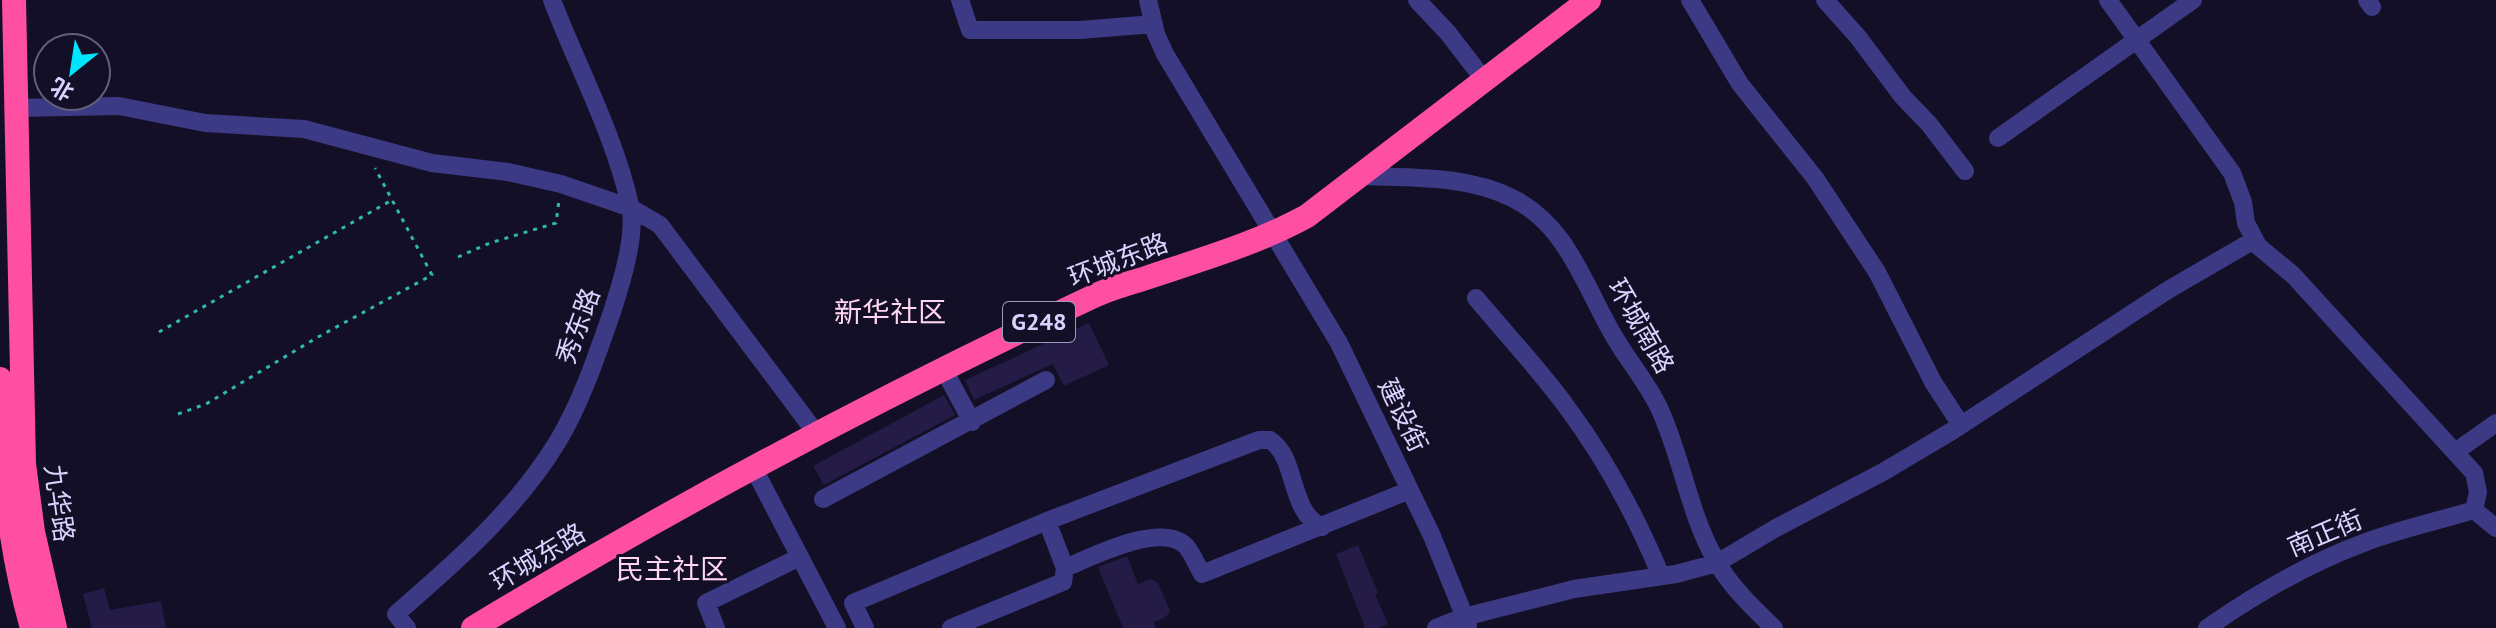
<svg xmlns="http://www.w3.org/2000/svg" width="2496" height="628" viewBox="0 0 2496 628" font-family="'PT Sans','Noto Sans SC',sans-serif">
  <rect width="100%" height="100%" fill="#130f26"/>
  <path fill="#241b47" d="M1089,323L1109,365L1064,386L1053,364L974,400L965,380Z
    M944,395L955,415L824,485L813,466Z
    M1358,545L1378,593L1375,594L1388,624L1378,628H1365L1336,554Z
    M1127,556L1138,584L1151,579L1158,583L1170,611L1166,617L1154,622L1156,628H1123L1098,567Z
    M104,588L110,610L161,601L166,628H92L83,594Z"/>
  <g fill="none" stroke-linecap="round" stroke-linejoin="round">
    <path stroke="#2fb8b0" stroke-width="3" stroke-dasharray="4 6" stroke-linecap="butt" d="M458,257L490,243L556,223L559,200
      M159,332L392,200
      M178,414L206,404L318,337L432,275L375,168"/>
    <path stroke="#3d3a85" stroke-width="18" d="M960,0L970,30H1080L1154,24
      M1148,0L1156,34L1165,54L1339,343L1432,536L1468,625
      M1417,0L1448,33L1485,81
      M1690,0L1740,84L1815,178L1877,272L1933,382L1961,425
      M1825,0L1858,37L1903,97L1929,124L1965,171
      M2108,0L2232,173L2243,202L2246,223L2258,246L2293,275L2474,473L2478,492L2474,510
      M2367,0L2372,7
      M16,108L119,106L205,123L304,129L432,163L508,172L561,184L631,208L660,225L816,433
      M1998,138L2193,0
      M1362,176C1412,178 1466,175 1512,198C1568,225 1585,288 1615,338C1629,362 1649,385 1660,410C1682,458 1689,513 1715,559C1729,585 1753,608 1774,628
      M1476,298C1506,334 1538,368 1566,406C1605,458 1636,516 1661,576
      M943,368L972,422
      M2455,452L2496,423
      M753,467L837,628
      M823,499L1046,380
      M2474,510L2496,528
      M1065,568C1092,557 1161,521 1186,546C1192,553 1197,565 1202,574L1410,490
      M407,628L396,614C456,562 516,510 558,441C581,403 597,355 612,312C621,284 637,234 630,205C614,134 578,68 552,0
      M716,628L706,603L800,557
      M865,628L853,603L1047,521
      M951,628L1063,582L1065,568L1047,521L1259,440H1270C1298,458 1288,511 1322,527
      M1436,628L1464,617L1574,589L1676,574L1717,563L1776,528L1883,472L1952,431L2168,290L2254,240
      M2207,628C2257,593 2309,563 2366,542C2401,529 2438,521 2474,510"/>
    <path stroke="#ff4fa3" stroke-width="24" d="M14,0L24,464L33,532L55,628
      M0,379C2,467 8,543 32,628
      M473,628C674,506 880,397 1092,297C1108,289 1126,284 1143,279C1199,260 1256,244 1307,216L1589,0"/>
  </g>
  <g text-anchor="middle" stroke-width="6" stroke-linejoin="round" paint-order="stroke">
    <rect fill="#130f26" stroke="#9e99be" stroke-width="2" x="1003" y="302" width="72" height="40" rx="6"/>
    <g font-size="24" font-weight="bold" fill="#d9d4ff">
      <text x="1039" y="330">G248</text>
    </g>
    <g font-size="26" fill="#d9d4ff" stroke="#130f26">
      <text transform="translate(1118 260) rotate(-21)" y="9">环城东路</text>
      <text transform="translate(578 326) rotate(-70)" y="9">秀东路</text>
      <text transform="translate(1641 326) rotate(60)" y="9">环城南路</text>
      <text transform="translate(1403 415) rotate(64)" y="9">建设街</text>
      <text transform="translate(59 503) rotate(82)" y="9">九华路</text>
      <text transform="translate(2325 533) rotate(-23)" y="9">南正街</text>
      <text transform="translate(538 557) rotate(-31)" y="9">环城东路</text>
    </g>
    <g font-size="28" fill="#ffd6f0" stroke="#130f26">
      <text x="890" y="322">新华社区</text>
      <text x="672" y="579">民主社区</text>
    </g>
  </g>
  <g transform="translate(72 72) rotate(210)"><circle r="38" fill="#130f26" stroke="#625e7d" stroke-width="2"/>
  <path d="M0-6L14 30L0 20L-14 30Z" fill="#00e5ff"/>
  <text y="-12" font-size="22" font-weight="bold" text-anchor="middle" fill="#d9d4ff">北</text>
  </g>
</svg>
